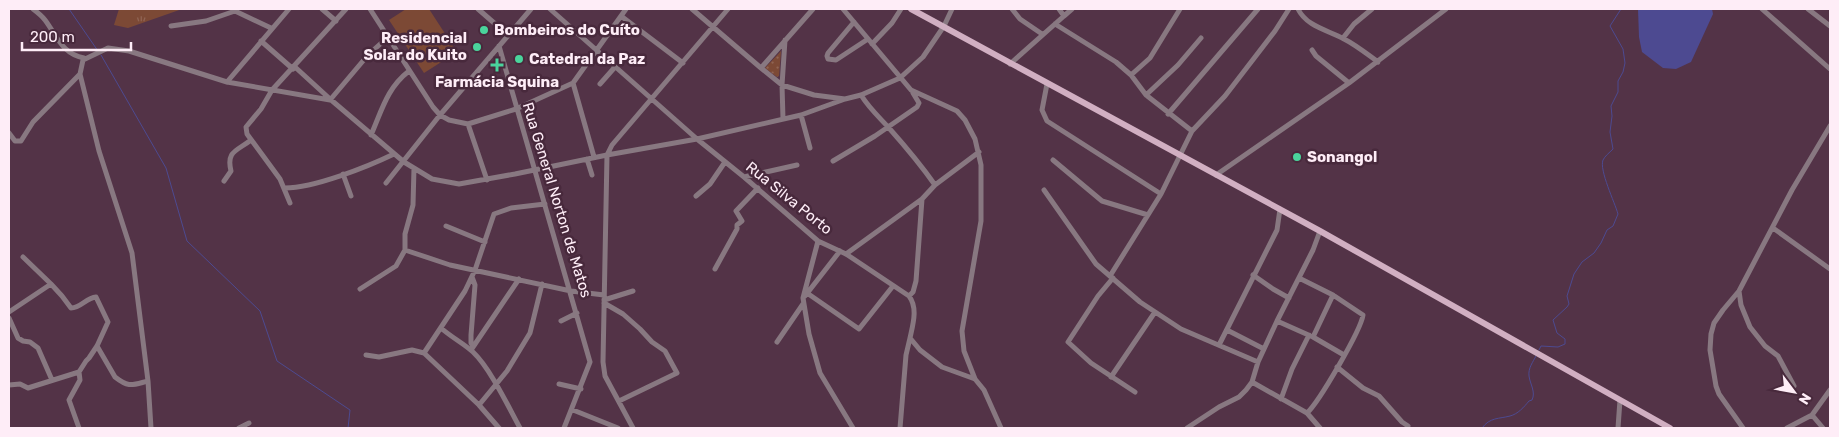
<svg xmlns="http://www.w3.org/2000/svg" width="1839" height="437" viewBox="0 0 1839 437" font-family="Rubik,sans-serif">
  <defs>
    <pattern id="grass-tufts" width="24" height="20" patternUnits="userSpaceOnUse" patternTransform="scale(1.25)"><rect width="24" height="20" fill="#7c4935"/><path d="M3 7l-1-3M5 7V3M7 7l1-3M15 17l-1-3M17 17v-4M19 17l1-3" fill="none" stroke="#906453"/></pattern>
    <pattern id="park-dots" width="8" height="8" patternUnits="userSpaceOnUse" patternTransform="scale(1.25)"><rect width="8" height="8" fill="#7c4935"/><path d="M2 2h.1M6 6h.1" fill="none" stroke="#906453" stroke-width="1.8" stroke-linecap="round"/></pattern>
  </defs>
  <rect width="100%" height="100%" fill="#533347"/>
  <path fill="url(#grass-tufts)" d="M119,9H182L128,28L114,25Z"/>
  <path fill="url(#park-dots)" d="M781,51L779,76L777,77L765,68Z"/>
  <path fill="#7c4935" d="M406,9H429L457,52L424,73L389,20Z"/>
  <path fill="#4d4a91" d="M1638,9H1712L1713,14L1691,62L1676,69L1663,68L1642,52L1639,37Z"/>
  <g fill="none" stroke-linecap="round" stroke-linejoin="round">
    <path stroke="#4d4a91" stroke-width="1" d="M69,9L98,51
      M101,55L166,168L187,241L260,311L277,361L350,410L348,428
      M1539,350L1541,346L1558,347L1565,344V339L1557,333L1553,320L1567,307L1569,304L1567,296L1574,274L1582,262L1594,253L1601,243L1607,230L1613,226L1618,214C1615,203 1599,170 1603,160C1605,156 1609,153 1613,149L1610,132L1612,116L1611,106L1618,92V81L1623,72L1625,63L1623,49L1610,26L1621,9
      M1482,428C1490,417 1499,419 1510,416C1518,414 1524,407 1529,401L1532,400C1536,392 1530,384 1529,376C1528,368 1533,362 1536,356"/>
    <path stroke="#887881" stroke-width="5" d="M33,9C37,12 42,16 45,20C57,36 62,54 84,58
      M322,9L336,21
      M370,9L433,107L440,115L449,120L468,124L516,109L573,83L626,9
      M478,9L508,35
      M550,9L697,139L744,177L818,241L846,254L909,296C918,308 913,324 910,338L920,350L942,367L975,379L984,390L1001,428
      M692,9L761,68L782,85L814,95L845,99L861,95L900,78L923,57L944,26L952,9
      M843,9L911,90L957,111L965,120L975,139L981,165V221L962,331L964,351L975,379
      M1012,9L1020,19L1042,34
      M1298,9C1307,27 1328,30 1344,39C1356,45 1367,54 1378,62
      M1762,9L1830,69
      M1808,9L1830,26
      M621,16L683,63
      M1064,16L1072,9
      M854,22L828,53L827,56L828,59L836,60L868,39
      M1055,24L1116,62L1131,75L1146,95L1192,131
      M171,26L206,21L235,11L271,28
      M1343,38L1354,24L1372,9
      M261,41L293,69
      M872,44L892,23L901,9
      M499,46L590,362
      M1312,50L1316,56L1349,83
      M1010,64L1064,16L1059,9
      M295,67L330,99L404,162L432,179L459,184L515,174L607,155L697,139L801,115L845,99
      M761,68L813,9
      M1131,75L1150,58L1180,9
      M227,82L289,9
      M573,83L594,157
      M600,84L615,67
      M1047,84L1042,110L1047,121L1161,194
      M861,95C869,108 879,117 889,128C905,146 921,165 935,185
      M1146,95L1178,65L1201,38
      M1168,114L1258,9
      M801,115L810,148
      M783,119L782,85L785,40
      M468,124L487,180
      M9,133L15,141H21L33,122L80,74
      M371,135C382,110 387,88 409,71
      M587,159L592,175
      M1053,160L1102,201L1148,215
      M833,161L875,136L917,107L919,103L913,93
      M343,174L351,196
      M1216,175L1349,83L1446,9
      M744,177L797,165
      M224,181L231,171C226,151 237,151 251,140
      M386,183L440,115L531,9
      M285,188C314,188 367,167 394,154
      M1044,190L1096,264L1140,302L1181,329L1258,362
      M696,196L710,184L725,162
      M922,199L935,185L979,152
      M290,203L280,179L247,134L246,127L261,109L272,90L346,9
      M446,226L485,242
      M1773,228L1830,269
      M818,241L803,298L809,334L820,373L853,428
      M405,250L450,265L571,291L604,295
      M846,254L922,199L916,281L913,292L909,296
      M715,269L737,229V225L742,221L736,211L758,188
      M1253,275L1273,289L1289,298
      M1110,276L1161,194L1192,131L1225,96L1275,31L1289,9
      M472,277L475,285L471,335V343L473,346
      M1113,278L1098,296L1068,342L1091,363L1135,392
      M360,289L396,266L405,250V234L413,205L414,168
      M1739,291L1741,305L1750,327L1765,346L1778,356L1794,386
      M807,293L859,329L893,286
      M805,296L840,251
      M604,300L633,291
      M604,303L623,314L640,329L652,342L665,351L677,373L619,401
      M9,312L51,284L23,257
      M9,318L18,338L23,341L30,342L38,348L52,380
      M561,321L577,313
      M1277,321L1313,337L1344,355
      M441,328C451,337 463,343 473,352C490,368 508,406 520,428
      M1227,330L1264,349
      M1313,337L1333,295
      M777,342L803,304
      M1219,345L1277,230L1280,209
      M97,346L115,377C129,388 132,385 148,381
      M471,350L519,279
      M424,353L465,291L475,270L494,214L511,208L545,204
      M366,355L379,357L412,350L424,353L479,405L499,428
      M1337,367L1363,388L1379,396L1402,422L1408,426
      M79,372L80,380L69,400L79,428
      M1111,377L1155,312
      M1252,382L1307,413C1319,402 1361,330 1363,315L1333,295L1299,278
      M559,384L581,389
      M9,385L20,384L28,388L79,372L86,361L89,358L97,346L108,322L96,297C86,298 81,308 71,308L62,296L51,284
      M1281,399L1292,369L1309,335
      M479,405L507,371L530,333L542,284
      M573,410L618,428
      M1307,413L1320,428
      M1812,415L1823,428
      M151,428L148,381L132,253L99,151L80,74L83,60L108,48L129,51L227,82L330,100L368,55L388,37
      M239,428L249,423
      M564,428L590,362
      M633,428L605,376L603,362L607,155L612,145L728,9
      M900,428L906,355L910,338
      M1187,428L1219,407L1239,397L1246,390L1252,382L1258,362L1277,321L1313,250L1320,231
      M1618,428L1620,400
      M1743,428L1719,394L1716,386L1710,350L1711,334L1714,323L1723,310L1739,291L1792,190L1830,126
      M1787,428L1812,415L1830,390"/>
    <path stroke="#d1afc2" stroke-width="6" d="M911,9L1320,231L1670,428"/>
  </g>
  <g fill="#4ad49c" stroke="#48293c" stroke-width="2">
    <circle cx="484" cy="30" r="5"/>
    <circle cx="477" cy="47" r="5"/>
    <circle cx="519" cy="59" r="5"/>
    <path d="M494.5 57.5h5v5h5v5h-5v5h-5v-5h-5v-5h5z"/>
    <circle cx="1297" cy="157" r="5"/>
  </g>
  <g text-anchor="middle" stroke-width="5" stroke-linejoin="round" paint-order="stroke">
    <g font-size="15" font-weight="bold" fill="#feedf7" stroke="#48293c" text-anchor="start">
      <text x="494" y="35">Bombeiros do Cuíto</text>
      <text x="467" y="43" text-anchor="end">Residencial<tspan x="467" dy="17">Solar do Kuito</tspan></text>
      <text x="529" y="64">Catedral da Paz</text>
      <text x="497" y="87" text-anchor="middle">Farmácia Squina</text>
      <text x="1307" y="162">Sonangol</text>
    </g>
    <g font-size="15" fill="#feedf7" stroke="#48293c">
      <text transform="translate(789 198) rotate(39)" y="5">Rua Silva Porto</text>
      <text transform="translate(557 200) rotate(73)" y="5">Rua General Norton de Matos</text>
    </g>
  </g>
  <rect width="1839" height="437" fill="none" stroke="#feedf7" stroke-width="20"/>
  <g transform="translate(1794 392) rotate(122)" stroke="#48293c" stroke-width="4" paint-order="stroke">
  <path d="M0-4L9 19L0 12L-9 19Z" fill="#feedf7"/>
  <text y="-8" font-size="14" font-weight="bold" text-anchor="middle" fill="#feedf7">N</text>
  </g>
  <path d="M22 42v8h109v-8" fill="none" stroke="#feedf7" stroke-width="2.5"/>
  <text x="30" y="42" font-size="15" fill="#feedf7" stroke="#48293c" stroke-width="4" paint-order="stroke">200 m</text>
</svg>
